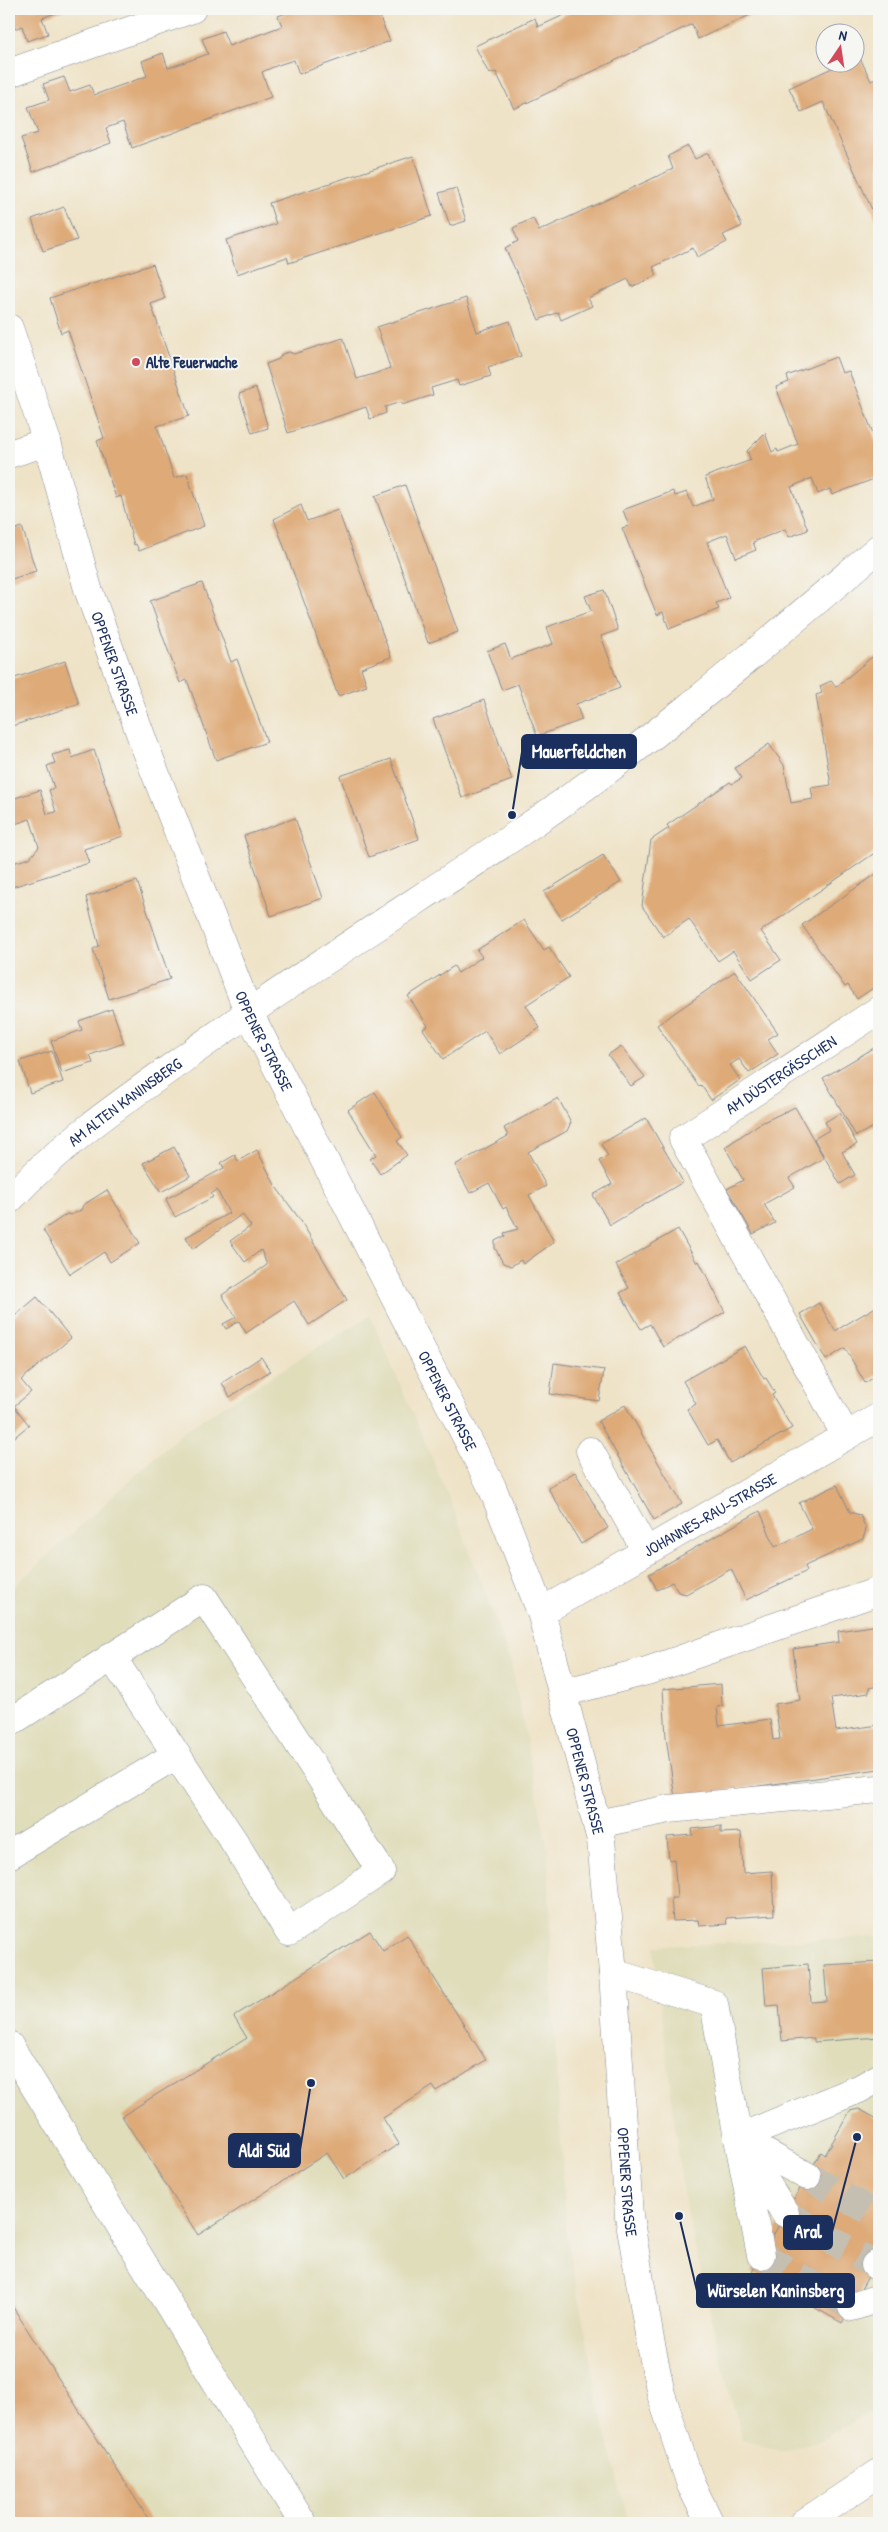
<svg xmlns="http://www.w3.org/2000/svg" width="888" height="2532" viewBox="0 0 888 2532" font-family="'Patrick Hand',sans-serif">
  <rect width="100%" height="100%" fill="#f6f6f2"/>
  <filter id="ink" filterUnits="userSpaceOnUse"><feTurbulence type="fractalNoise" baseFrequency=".02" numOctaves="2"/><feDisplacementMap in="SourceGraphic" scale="10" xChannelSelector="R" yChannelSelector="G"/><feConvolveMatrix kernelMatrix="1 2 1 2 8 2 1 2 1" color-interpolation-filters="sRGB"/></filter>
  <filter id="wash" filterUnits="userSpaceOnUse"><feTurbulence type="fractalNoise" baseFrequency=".0096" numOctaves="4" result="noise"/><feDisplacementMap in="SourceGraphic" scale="20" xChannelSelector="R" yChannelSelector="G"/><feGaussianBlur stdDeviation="1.12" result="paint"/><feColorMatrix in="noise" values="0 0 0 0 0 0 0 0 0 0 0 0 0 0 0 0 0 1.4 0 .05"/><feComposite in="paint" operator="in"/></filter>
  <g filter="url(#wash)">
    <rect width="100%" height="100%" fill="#efe3c7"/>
    <path fill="#e0ddbb" d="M370,1315L454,1509L511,1663L548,1849L552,1989L566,2231L602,2418L629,2523H9V1591L184,1431Z
      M879,1937V2407L821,2440L781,2451L743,2440L725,2376L683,2194L654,1946Z"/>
    <g id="blocks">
      <path fill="#deaa78" d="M9,9H63V10L42,18L48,34L27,41L22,26L9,31Z
        M297,9H376L390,41L299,74L294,60L278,65L262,72L271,97L132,148L123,122L106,128L111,143L33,172L21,138L38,133L28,107L49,100L43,84L64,77L70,92L90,85L94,95L147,76L142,61L163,53L168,68L208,54L202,39L223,31L229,46L282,26L278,16Z
        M577,9H763L698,39L692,24L514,109L496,72L489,74L475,46L535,18L538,27Z
        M859,56L871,81L875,79L879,90V225L823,102L801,112L789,88L845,62H856V57Z
        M688,146L695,159L708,153L742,226L723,235L727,242L697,257L693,248L653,267L657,275L632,287L628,279L588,298L592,306L561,320L558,312L539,320L505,248L518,241L513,228L533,218L539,231L673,169L668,156Z
        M413,156L432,216L289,263L287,257L237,274L226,240L276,224L269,203Z
        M456,188L466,221L450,226L439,193Z
        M64,207L77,240L43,251L32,219Z
        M153,264L165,299L151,304L189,416L157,426L174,478L187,474L204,526L139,551L136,544L134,545L121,496L116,498L97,441L104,438L68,330L61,333L50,298Z
        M466,298L477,332L510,321L521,356L488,367L491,376L459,386L457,380L431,388L433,395L402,405L401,402L385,407L386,413L370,419L366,407L288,433L266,364L279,359L282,354L289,352L294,354L343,338L357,379L374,374L390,368L377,327Z
        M836,357L842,373L849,371L879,449V458L876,460L879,477L832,495L830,489L818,494L812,478L791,487L808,530L789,537L785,529L753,542L756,550L736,558L727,534L707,542L729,598L716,603L719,609L669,629L663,612L657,615L622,528L629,526L623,510L673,491L675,496L687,492L693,507L713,499L705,477L751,460L747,451L765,433L772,452L777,449L778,452L798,444L776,387L789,382L787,376Z
        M256,388L268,428L252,433L239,394Z
        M405,485L458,632L428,643L375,496Z
        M301,505L307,521L338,510L391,657L361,668L367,686L338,696L274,519Z
        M22,527L36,571L9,580V532Z
        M202,583L231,662L237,659L267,742L216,760L187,680L180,683L150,601Z
        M604,590L618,630L601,636L620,688L576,704L582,720L537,736L518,684L502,690L487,651L505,644L511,659L553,644L547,627L591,611L585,596Z
        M879,654V850L761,931L781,960L752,979L733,951L718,961L689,919L663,937L642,906L651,840L669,828L667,825L730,782L732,784L742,778L735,768L769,744L784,765L791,803L813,799L811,788L831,785L816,695L822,693L820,686L831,681L836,687L872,657L874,659Z
        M65,661L79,704L9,727V680Z
        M484,700L512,780L462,798L433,719Z
        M70,750L72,758L94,750L123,836L84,849L89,863L9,888V864L30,858L39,847L30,819L9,826V800L40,790L47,814L56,812L49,790L54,788L47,766L55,763L52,755Z
        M391,759L419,839L369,857L340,776Z
        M295,818L323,898L271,916L244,836Z
        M603,855L621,882L562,919L544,892Z
        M879,872V963L876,965L879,970V984L857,999L848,985L845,987L802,925Z
        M137,881L170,979L109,999L93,949L99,946L86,897Z
        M524,920L544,950L549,947L569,977L526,1005L540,1028L500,1054L485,1031L443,1059L423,1029L428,1026L408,996L454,966L458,973L482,957L477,950Z
        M735,971L778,1033L768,1039L778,1054L749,1073L739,1059L730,1065L740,1080L711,1100L701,1085L699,1087L657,1025Z
        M112,1009L124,1043L90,1055L93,1063L62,1073L51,1041L82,1030L79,1021Z
        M879,1045V1124L856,1136L823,1078Z
        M621,1046L645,1077L631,1086L608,1055Z
        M52,1051L63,1082L30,1093L20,1061Z
        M375,1092L402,1137L397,1141L407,1155L380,1174L370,1159L376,1155L348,1110Z
        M558,1098L571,1122L567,1131L528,1152L546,1186L529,1195L554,1242L523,1264L521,1260L511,1266L503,1263L495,1248V1241L505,1236L504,1233L518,1229L506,1207L503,1209L489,1183L470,1193L455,1165L508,1136L504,1128Z
        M795,1107L824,1158L789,1178L795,1187L764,1204L775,1223L753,1234L727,1189L743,1180L725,1147L759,1124Z
        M840,1113L857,1144L842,1152L855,1175L840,1184L814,1139L829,1130L825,1122Z
        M646,1118L683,1182L610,1225L593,1195L612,1184L599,1161L608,1156L601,1144Z
        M174,1147L190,1176L161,1192L143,1163Z
        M257,1150L276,1187L301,1221L347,1300L309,1325L294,1301L246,1333L239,1321L226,1329L223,1324L236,1317L222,1295L267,1265L261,1250L245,1262L230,1241L251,1226L242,1214L193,1249L186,1237L229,1213L217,1190L211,1194L213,1197L175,1217L166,1199L224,1168L221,1163L235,1155L238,1161Z
        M107,1190L140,1243L110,1262L104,1252L70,1274L43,1230L67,1214L71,1215L81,1210L83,1205Z
        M678,1229L697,1263L699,1261L725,1312L663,1347L650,1324L641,1329L620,1293L629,1288L616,1265Z
        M37,1297L71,1338L21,1380L31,1392L14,1406L29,1425L11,1440L9,1437V1321Z
        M819,1303L835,1331L879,1305V1374L865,1383L845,1348L826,1360L800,1314Z
        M745,1346L764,1379L766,1378L775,1393L772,1395L792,1428L730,1463L717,1440L708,1445L687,1409L696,1404L683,1381Z
        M261,1357L270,1371L230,1397L222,1383Z
        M554,1363L604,1370L599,1401L550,1394Z
        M625,1405L682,1504L654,1520L598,1421Z
        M575,1472L608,1528L581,1544L548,1488Z
        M837,1485L850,1512L860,1515L866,1529L863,1539L805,1566L807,1571L746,1600L731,1569L686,1594L678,1592L672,1582L657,1590L649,1574L760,1511L775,1547L792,1539L812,1529L799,1503Z
        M879,1625V1686L869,1688V1693L831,1698L836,1731L879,1725V1769L675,1798L666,1737L663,1689L721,1684L722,1706L717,1707L719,1726L770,1719L773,1740L780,1739L775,1704L800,1700L793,1649L839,1642L838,1631Z
        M721,1826V1833L741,1832L743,1873L772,1871L774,1915L726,1918L727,1924L699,1926L698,1920L673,1921L671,1898H677L674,1859L669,1860L667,1837L693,1835L692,1829Z
        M370,1931L383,1951L407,1935L486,2060L436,2091L433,2086L383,2118L399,2144L344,2179L327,2153L198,2235L122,2116L247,2038L234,2017L236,2015Z
        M879,1962V2037L814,2042V2038L782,2041L779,2005L766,2006L763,1968L808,1964L811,2002L827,2001L824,1965Z
        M859,2109L879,2120V2257L842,2323L752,2272L821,2152L825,2155L850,2111Z
        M9,2301L151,2523H9Z"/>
    </g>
  </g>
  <g filter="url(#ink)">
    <use href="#blocks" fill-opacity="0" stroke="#858992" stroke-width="1"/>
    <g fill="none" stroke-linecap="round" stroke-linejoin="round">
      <path stroke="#c5bfb2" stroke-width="28" stroke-dasharray="28 14" stroke-linecap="butt" d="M807,2176L879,2216
        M785,2213L875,2265
        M761,2255L852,2307"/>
      <defs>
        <g id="minor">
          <path d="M9,73L192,9"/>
          <path id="s1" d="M9,328L47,442L88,589L144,744L248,1011L492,1487L541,1612L601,1840L613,1973L629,2216L650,2340L661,2394L691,2485L710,2523"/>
          <path d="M9,454L47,442"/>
          <path id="s2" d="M9,1200C60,1145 122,1102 183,1059C292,980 407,908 519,833C646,748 762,647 879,548"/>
          <path id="s3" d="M846,1436L683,1139L879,1010"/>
          <path d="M590,1451L646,1551"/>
          <path id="s4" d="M541,1612L879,1417"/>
          <path d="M562,1693L647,1671L879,1591"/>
          <path d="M9,1723L204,1598L381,1871L289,1932L235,1843L111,1656"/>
          <path d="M597,1824L669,1809L879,1789"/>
          <path d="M9,1855L176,1755"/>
          <path d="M613,1973L714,2004L738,2138L807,2176"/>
          <path d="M9,2045L303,2523"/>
          <path d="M738,2138L859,2089L879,2078"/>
          <path d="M761,2255L738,2138L785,2213"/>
          <path d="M875,2265L879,2266"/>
          <path d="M852,2307L879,2298"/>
        </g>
        <path id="major" d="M804,2523L879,2473"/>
      </defs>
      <use href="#minor" stroke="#858992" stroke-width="29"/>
      <use href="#major" stroke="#858992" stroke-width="29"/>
      <use href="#minor" stroke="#fff" stroke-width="28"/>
      <use href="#major" stroke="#fff" stroke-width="28"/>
    </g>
  </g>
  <circle fill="#d1495b" stroke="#f6f6f2" stroke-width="2" cx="136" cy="362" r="5"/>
  <g text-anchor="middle" stroke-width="4" stroke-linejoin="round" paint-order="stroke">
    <g font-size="16" font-weight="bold" fill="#1b2f5e" stroke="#f6f6f2" text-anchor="start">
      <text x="146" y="368">Alte Feuerwache</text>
    </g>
    <g font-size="16" fill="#1b2f5e" stroke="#f6f6f2">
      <text dy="6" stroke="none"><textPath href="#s1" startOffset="352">OPPENER STRASSE</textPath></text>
      <text dy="6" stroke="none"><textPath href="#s1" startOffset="758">OPPENER STRASSE</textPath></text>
      <text dy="6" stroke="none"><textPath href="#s3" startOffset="456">AM DÜSTERGÄSSCHEN</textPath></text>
      <text dy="6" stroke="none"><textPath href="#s2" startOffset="152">AM ALTEN KANINSBERG</textPath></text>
      <text dy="6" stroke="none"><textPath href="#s1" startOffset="1162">OPPENER STRASSE</textPath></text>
      <text dy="6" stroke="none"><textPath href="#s4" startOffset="195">JOHANNES-RAU-STRASSE</textPath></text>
      <text dy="6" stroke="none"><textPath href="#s1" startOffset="1568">OPPENER STRASSE</textPath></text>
      <text dy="6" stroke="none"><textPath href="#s1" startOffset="1972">OPPENER STRASSE</textPath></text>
    </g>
  </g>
  <path fill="none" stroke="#1b2f5e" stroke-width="2" d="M512 815L522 752M311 2083L300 2150M857 2137L832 2232M679 2216L697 2291"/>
  <g fill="#1b2f5e" stroke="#f6f6f2" stroke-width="2">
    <circle cx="512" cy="815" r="5"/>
    <circle cx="311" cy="2083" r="5"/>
    <circle cx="857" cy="2137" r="5"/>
    <circle cx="679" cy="2216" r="5"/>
  </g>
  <g fill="#1b2f5e" stroke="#1b2f5e" stroke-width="2">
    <rect x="522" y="735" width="114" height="33" rx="5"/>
    <rect x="229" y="2134" width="71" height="33" rx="5"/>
    <rect x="784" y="2216" width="48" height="33" rx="5"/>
    <rect x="697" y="2274" width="157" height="33" rx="5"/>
  </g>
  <g font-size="18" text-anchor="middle" font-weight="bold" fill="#fff">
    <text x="579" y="758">Mauerfeldchen</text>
    <text x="264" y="2157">Aldi Süd</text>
    <text x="808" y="2238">Aral</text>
    <text x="776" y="2297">Würselen Kaninsberg</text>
  </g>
  <rect width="888" height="2532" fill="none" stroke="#f6f6f2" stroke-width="30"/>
  <g transform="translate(840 48) rotate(13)"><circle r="24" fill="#f6f6f2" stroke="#9ea6b7"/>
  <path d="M0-4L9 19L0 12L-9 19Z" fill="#d1495b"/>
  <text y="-8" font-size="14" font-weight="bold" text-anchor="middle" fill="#1b2f5e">N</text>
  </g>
</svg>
